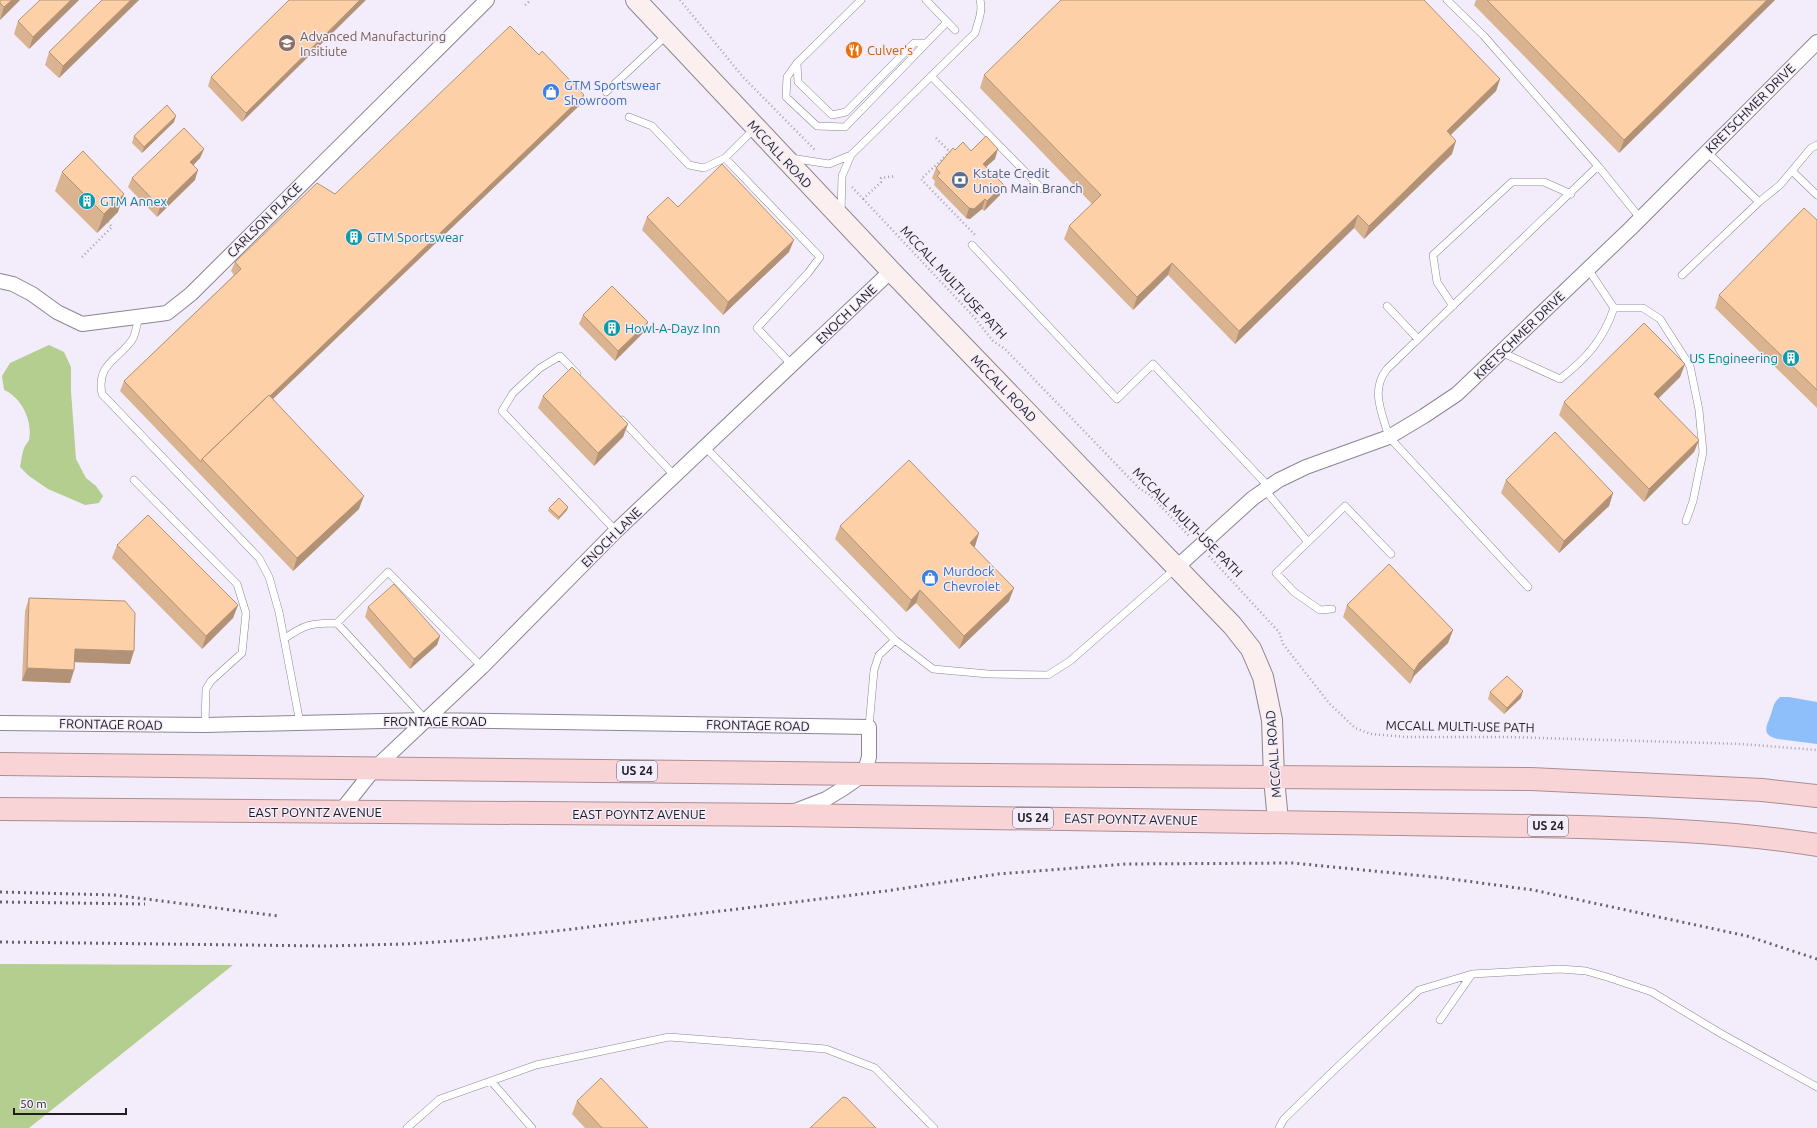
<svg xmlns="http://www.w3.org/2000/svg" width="1817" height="1128" viewBox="0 0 1817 1128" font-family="Ubuntu,sans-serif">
  <rect width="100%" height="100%" fill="#f3edfb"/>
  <path fill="#b3ce8e" d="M49,345L64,352L71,367V391L76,459L86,478L96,486L103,496L99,503L85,505L48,489L29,476L20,467C21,461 22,454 24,448C25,445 28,443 29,440C33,420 21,397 4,390L2,376L10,363Z
    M0,964L233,965L29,1128H0Z"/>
  <path fill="#8fbffa" d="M1780,697H1789L1817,702V744L1778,739C1760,735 1767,726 1771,714C1774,706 1773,703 1780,697Z"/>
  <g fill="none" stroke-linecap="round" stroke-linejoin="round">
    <defs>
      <path id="service" d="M861,0L797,63L787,77L786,97L817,126L845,127L947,22
        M926,0L955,30
        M1447,0L1484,36L1598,166L1387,369C1370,390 1382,413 1389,437L1528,587
        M797,63L798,82L832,115L846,112L914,43H926
        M931,76L1042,189
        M606,92L668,34
        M629,117L652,126L689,165L704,168L725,158L755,128
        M725,158L820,257L808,273L757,328L792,365
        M791,158L829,164L851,155L975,33C978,22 983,11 980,0
        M1598,166L1640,218
        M1792,171L1817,195
        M1759,202L1780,185L1811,148L1817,145
        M841,213L842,176L851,155
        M972,245L1117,399L1153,364L1269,487
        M1682,275L1759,202L1707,152
        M1387,306L1418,339
        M1453,306L1437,282L1433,255L1512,182H1544L1571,194
        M1614,308H1643L1660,319L1690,366L1699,410L1703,452L1693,501L1686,521
        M139,316C137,323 136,334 132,340C118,360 96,364 102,394L259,558L269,577L279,612L300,723
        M1501,352L1560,379C1587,358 1603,340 1614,308L1588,269
        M577,374L560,356L540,368L513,393L502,411L616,531
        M622,420L674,475
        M705,447L895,640L933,669L988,674L1048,675L1070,661L1175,569
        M134,480L237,584L246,613L242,653L211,681L206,689L205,725
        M1265,490L1308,542L1345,506L1391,554
        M1308,542L1276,573L1294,592L1320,610L1332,609
        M284,639C305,624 312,623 337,623
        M425,719L337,623L388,572L482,667
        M869,727L874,670L879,655L895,640
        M1440,1020L1472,974L1560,969L1586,971L1607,977L1652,992L1720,1033L1817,1087
        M491,1081L532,1128
        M407,1128L440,1099L536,1065L669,1037L826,1049L875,1068L934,1128
        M1279,1128L1284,1119L1328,1076L1419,990L1472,974"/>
      <path id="minor" d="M0,281L13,284L32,294L57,312L82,324L167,313L191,294L487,0
        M1177,567L1253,498L1279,480L1306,467L1389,437L1424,416L1457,394L1630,229L1817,42
        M0,723L205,725L426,720L869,727V757L864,774L844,788L826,799L795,811
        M340,812L375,768L482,667L616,531L891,271"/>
      <path id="secondary" d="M636,0L891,271L1232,625L1251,649L1263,677L1272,720L1274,778L1278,821"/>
      <path id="trunk" d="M0,764L864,774L1531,779L1762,790L1817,796
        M0,809L787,815L1534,826C1628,828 1723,830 1817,845"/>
    </defs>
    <use href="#service" stroke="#8b8692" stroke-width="8"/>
    <use href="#minor" stroke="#8b8692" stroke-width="16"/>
    <use href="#secondary" stroke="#8b8692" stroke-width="22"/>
    <use href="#trunk" stroke="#ab8e92" stroke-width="24"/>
    <path stroke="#a7a2ad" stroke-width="2.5" stroke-dasharray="1 3" stroke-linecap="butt" d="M680,0L743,77L816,151
      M525,5L531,0
      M936,138L950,152
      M950,152L921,179L975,235
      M852,187L974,317L993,341L1005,349L1139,488L1150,495L1190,537
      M863,199L881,182V178L895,176
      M82,257L112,227L108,222
      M1209,556L1279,632L1283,644L1329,703L1355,728L1371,734L1407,737H1507L1742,744L1817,750"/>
    <use href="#service" stroke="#fff" stroke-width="7"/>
    <use href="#minor" stroke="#fff" stroke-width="14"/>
    <use href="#secondary" stroke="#fceff0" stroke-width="20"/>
    <use href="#trunk" stroke="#f8d4d7" stroke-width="22"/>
    <path stroke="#66636b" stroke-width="3" stroke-dasharray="2 4" stroke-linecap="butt" d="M0,892L114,895L279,916
      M0,902L145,904
      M0,942L326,946L404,944L469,940L556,931L886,891L998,874L1126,864L1293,863L1444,878L1533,890L1747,936L1817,959"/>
  </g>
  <path fill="#dab390" d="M0,0H20L0,20Z
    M79,0L29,49L14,34L18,21Z
    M102,0H139L59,78L45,65L49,52Z
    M289,0L242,122L208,86L211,77Z
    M1476,0H1775L1619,153L1474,5Z
    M539,55L584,95L581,104L273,399L359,509L293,571L120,391L124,381L234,275L231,271L235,262Z
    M984,75L1500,79L1496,91L1451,135L1452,154L1364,239L1354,228L1235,344L1168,275L1133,310L1064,239L1069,226L1092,204L980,88Z
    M174,122L142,153L132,143L134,136Z
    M204,149L200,158L193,165L195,180L157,217L128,187L132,178Z
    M955,150L971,151L995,159L986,167L1000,195L984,211L982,209L970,219L966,218L934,185L935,181L932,178L936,168Z
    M62,172L118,212L97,233L55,191Z
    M678,207L789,252L723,315L642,230L647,217Z
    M1817,220V408L1715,308L1719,295Z
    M583,315L645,331L615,361L579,324Z
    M1685,364L1680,377L1658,398L1699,440L1694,452L1644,502L1559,415L1564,402Z
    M543,396L628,424L623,437L594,466L538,408Z
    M1506,480L1613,493L1609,506L1559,553L1501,493Z
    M568,507L567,510L558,520L548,511L549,508Z
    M840,526L979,533L975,546L974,547L1009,601L959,649L916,603L906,612L835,539Z
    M117,545L238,605L233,618L202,649L112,558Z
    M29,598L130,664L75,662L74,670L70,683L22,681L25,611Z
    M1347,605L1453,630L1448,643L1414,676L1410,684L1343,617Z
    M368,607L440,636L437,645L410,669L365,617Z
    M1490,692L1521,698L1504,714L1488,699Z
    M577,1101L648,1128H585L572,1114Z"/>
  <path fill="#b29276" d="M12,0H20L0,20L4,7Z
    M71,0H79L29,49L33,37Z
    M131,0H139L59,78L63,66Z
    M360,0H366L242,122L246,113Z
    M1767,0H1775L1619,153L1624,140Z
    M1500,79L1496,91L1442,143L1447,131Z
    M584,95L581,104L206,463L203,460Z
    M176,116L174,122L142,153L144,147Z
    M1456,141L1452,154L1364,239L1369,226Z
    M204,149L200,158L187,172L190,162Z
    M998,149L995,159L979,173L983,164Z
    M198,170L195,180L157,217L160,207Z
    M1004,185L1000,195L984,211L987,201Z
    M124,194L118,212L97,233L104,214Z
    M985,199L982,209L970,219L966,218L969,208Z
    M1358,215L1354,228L1235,344L1239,331Z
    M794,240L789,252L723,315L728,302Z
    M1172,263L1168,275L1133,310L1137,297Z
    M648,322L645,331L615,361L618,351Z
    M1685,364L1680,377L1650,407L1654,394Z
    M628,424L623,437L594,466L598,453Z
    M1699,440L1694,452L1644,502L1649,489Z
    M1613,493L1609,506L1559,553L1564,541Z
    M364,496L359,509L293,571L297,558Z
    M568,507L567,510L558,520L559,517Z
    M979,533L975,546L965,555L970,543Z
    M1014,588L1009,601L959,649L964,636Z
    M920,590L916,603L906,612L911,600Z
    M238,605L233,618L202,649L206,636Z
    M1453,630L1448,643L1414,676L1410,684L1414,671L1419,663Z
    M440,636L437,645L410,669L414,659Z
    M75,649L134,651L130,664L70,662Z
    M27,668L74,670L70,683L22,681Z
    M1523,691L1521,698L1504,714L1507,708Z"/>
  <path fill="#fed0a8" stroke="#b29276" d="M0,0H12L4,7L0,3Z
    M40,0H71L33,37L18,21Z
    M102,0H131L63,66L49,52Z
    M289,0H360L246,113L211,77Z
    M1061,0H1424L1500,79L1447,131L1456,141L1369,226L1358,215L1239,331L1172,263L1137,297L1069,226L1101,195L984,75Z
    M1487,0H1767L1624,140Z
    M510,26L539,55L542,51L584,95L270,396L269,395L202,459L201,462L124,381L241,269L235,262L317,183L335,194Z
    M167,105L176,116L144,147L134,136Z
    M184,128L204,149L190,162L198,170L160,207L132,178Z
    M986,136L998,149L983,164L1004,185L987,201L985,199L974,209L969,208L937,176L940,173L936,168L953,148L955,150L963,142L971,151Z
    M83,151L124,194L104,214L62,172Z
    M722,164L794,240L728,302L647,217L668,197L678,207Z
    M1804,208L1817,220V390L1719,295Z
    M612,286L648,322L618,351L583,315Z
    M1644,323L1685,364L1654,394L1699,440L1649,489L1564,402Z
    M572,367L628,424L598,453L543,396Z
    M269,395L364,496L297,558L202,459Z
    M1555,432L1613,493L1564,541L1506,480Z
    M909,460L979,533L970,543L1014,588L964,636L920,590L911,600L840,526Z
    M559,498L568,507L559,517L549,508Z
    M148,515L238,605L206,636L117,545Z
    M1389,564L1453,630L1419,663L1414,671L1347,605Z
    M394,584L440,636L414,659L368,607Z
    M29,598L125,601L135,613L134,651L75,649L74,670L27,668Z
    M1507,676L1523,691L1507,708L1490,692Z
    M601,1078L648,1128H602L577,1101Z
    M843,1097L847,1098L876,1128H810Z"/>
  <defs>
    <symbol id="university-disc" viewBox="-11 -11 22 22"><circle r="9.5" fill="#8d6e63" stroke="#f3edfb"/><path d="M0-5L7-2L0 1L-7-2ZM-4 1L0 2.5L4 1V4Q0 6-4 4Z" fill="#fff"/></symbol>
    <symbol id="restaurant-disc" viewBox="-11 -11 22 22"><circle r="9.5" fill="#e8710a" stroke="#f3edfb"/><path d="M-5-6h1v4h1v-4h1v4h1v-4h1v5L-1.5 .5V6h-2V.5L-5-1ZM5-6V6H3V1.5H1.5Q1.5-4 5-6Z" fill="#fff"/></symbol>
    <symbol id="shop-disc" viewBox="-11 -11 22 22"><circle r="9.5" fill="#3f7fe0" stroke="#f3edfb"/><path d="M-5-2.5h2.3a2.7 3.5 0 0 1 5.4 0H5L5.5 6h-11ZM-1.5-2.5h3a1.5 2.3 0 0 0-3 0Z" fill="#fff"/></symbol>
    <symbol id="bank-disc" viewBox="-11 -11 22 22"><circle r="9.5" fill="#5c6f8a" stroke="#f3edfb"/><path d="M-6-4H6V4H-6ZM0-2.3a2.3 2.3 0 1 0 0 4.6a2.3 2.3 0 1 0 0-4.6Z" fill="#fff"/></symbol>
    <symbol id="building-disc" viewBox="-11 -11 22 22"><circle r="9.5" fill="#0f9aa8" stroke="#f3edfb"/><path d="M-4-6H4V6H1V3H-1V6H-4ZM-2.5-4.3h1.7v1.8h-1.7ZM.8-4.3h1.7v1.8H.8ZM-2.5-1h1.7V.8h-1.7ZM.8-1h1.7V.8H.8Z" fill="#fff"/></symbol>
  </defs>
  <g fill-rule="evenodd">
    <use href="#university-disc" x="277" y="33" width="20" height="20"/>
    <use href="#restaurant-disc" x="844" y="40" width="20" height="20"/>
    <use href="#shop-disc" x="541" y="82" width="20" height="20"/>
    <use href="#bank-disc" x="950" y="170" width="20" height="20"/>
    <use href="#building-disc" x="77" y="191" width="20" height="20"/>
    <use href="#building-disc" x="344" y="227" width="20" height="20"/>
    <use href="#building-disc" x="602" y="318" width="20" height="20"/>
    <use href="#building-disc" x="1781" y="348" width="20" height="20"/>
    <use href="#shop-disc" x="920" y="568" width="20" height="20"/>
  </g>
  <g text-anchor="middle" stroke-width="3" stroke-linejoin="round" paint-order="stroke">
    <g fill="#f3edfb" stroke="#5f5c64" stroke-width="1">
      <rect x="617" y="761" width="40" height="20" rx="3"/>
      <rect x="1013" y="808" width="40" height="20" rx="3"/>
      <rect x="1528" y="816" width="40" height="20" rx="3"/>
    </g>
    <g font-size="12" font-weight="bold" fill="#201e23">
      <text x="637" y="775">US 24</text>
      <text x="1033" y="822">US 24</text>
      <text x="1548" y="830">US 24</text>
    </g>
    <g font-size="13" fill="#785e54" stroke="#f3edfb" text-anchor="start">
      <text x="300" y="41">Advanced Manufacturing<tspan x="300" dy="15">Insitiute</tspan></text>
    </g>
    <g font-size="13" fill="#c56008" stroke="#f3edfb" text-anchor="start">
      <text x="867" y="55">Culver's</text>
    </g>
    <g font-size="13" fill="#366cbe" stroke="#f3edfb" text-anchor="start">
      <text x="564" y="90">GTM Sportswear<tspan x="564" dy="15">Showroom</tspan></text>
      <text x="943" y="576">Murdock<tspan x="943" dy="15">Chevrolet</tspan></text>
    </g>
    <g font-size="13" fill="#201e23" stroke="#f3edfb">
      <text transform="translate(1750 108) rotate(-45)" y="5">KRETSCHMER DRIVE</text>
      <text transform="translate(780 154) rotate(47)" y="5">MCCALL ROAD</text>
      <text transform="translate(264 220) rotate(-45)" y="5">CARLSON PLACE</text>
      <text transform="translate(954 282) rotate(47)" y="5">MCCALL MULTI-USE PATH</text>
      <text transform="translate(846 314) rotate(-44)" y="5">ENOCH LANE</text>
      <text transform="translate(1519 335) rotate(-44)" y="5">KRETSCHMER DRIVE</text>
      <text transform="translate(1004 388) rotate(46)" y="5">MCCALL ROAD</text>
      <text transform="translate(1188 522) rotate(45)" y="5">MCCALL MULTI-USE PATH</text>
      <text transform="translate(611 537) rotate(-45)" y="5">ENOCH LANE</text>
      <text x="435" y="726">FRONTAGE ROAD</text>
      <text transform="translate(111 724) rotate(1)" y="5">FRONTAGE ROAD</text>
      <text transform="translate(758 725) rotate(1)" y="5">FRONTAGE ROAD</text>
      <text transform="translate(1460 726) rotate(1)" y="5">MCCALL MULTI-USE PATH</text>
      <text transform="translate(1273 754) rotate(-94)" y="5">MCCALL ROAD</text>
      <text x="315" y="817">EAST POYNTZ AVENUE</text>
      <text x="639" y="819">EAST POYNTZ AVENUE</text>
      <text transform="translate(1131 819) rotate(1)" y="5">EAST POYNTZ AVENUE</text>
    </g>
    <g font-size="13" fill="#4e5e75" stroke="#f3edfb" text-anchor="start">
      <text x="973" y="178">Kstate Credit<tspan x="973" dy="15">Union Main Branch</tspan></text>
    </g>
    <g font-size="13" fill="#0d838f" stroke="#f3edfb" text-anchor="start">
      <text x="100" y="206">GTM Annex</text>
      <text x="367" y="242">GTM Sportswear</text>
      <text x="625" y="333">Howl-A-Dayz Inn</text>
      <text x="1778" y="363" text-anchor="end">US Engineering</text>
    </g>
  </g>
  <path d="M14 1108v6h112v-6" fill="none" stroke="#201e23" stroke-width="2"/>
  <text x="20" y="1108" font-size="12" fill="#201e23" stroke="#f3edfb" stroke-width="3" paint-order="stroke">50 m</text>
</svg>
